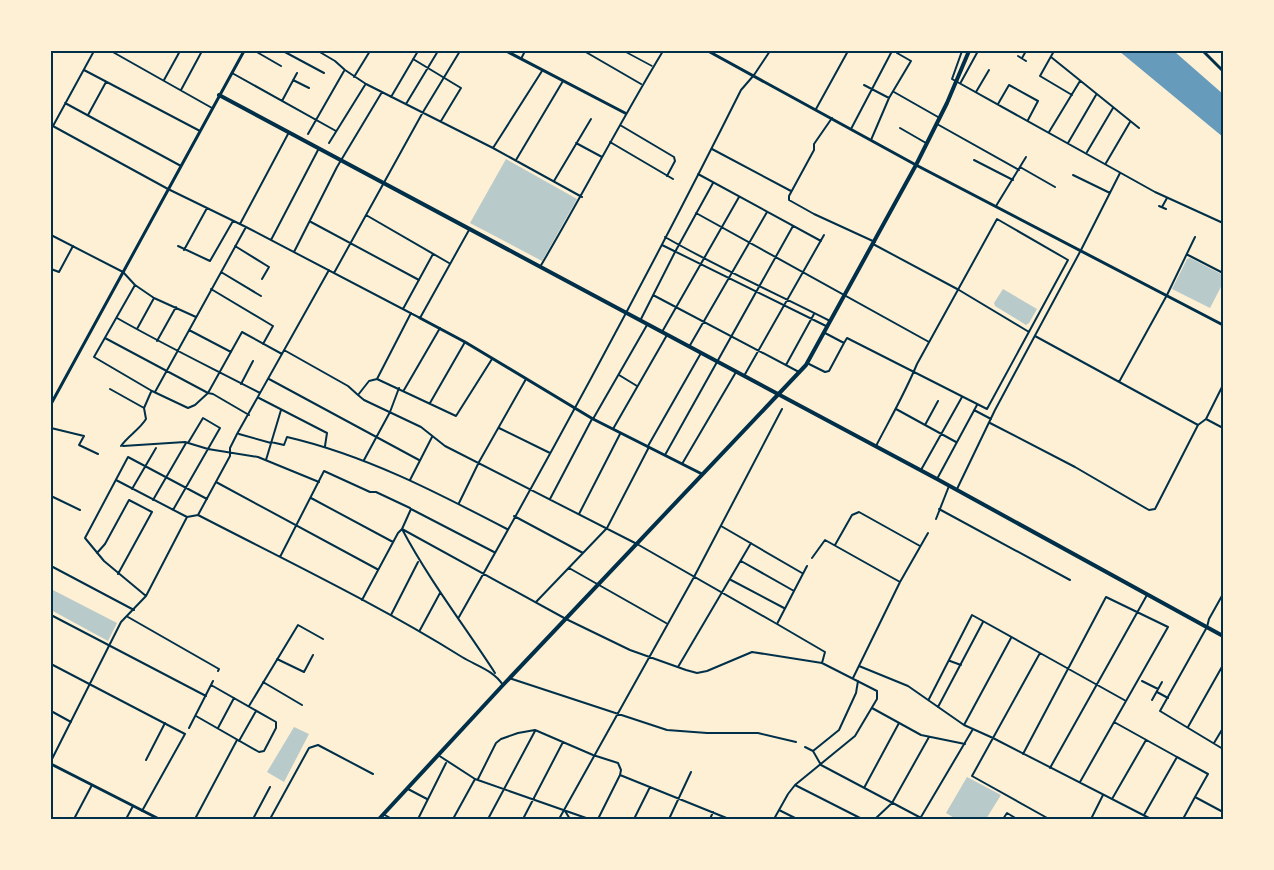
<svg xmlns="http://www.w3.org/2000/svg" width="1274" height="870" viewBox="0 0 1274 870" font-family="'Noto Sans',sans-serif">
  <rect width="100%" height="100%" fill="#fdf0d5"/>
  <path fill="#b9caca" d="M506,159L577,199L542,261L470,223Z
    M1190,258L1223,275V283L1210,308L1172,289L1187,259Z
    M1003,289L1037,309L1029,323L1026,325L995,306L994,303Z
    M51,589L117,623L108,641L51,610Z
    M294,727L309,734L284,782L267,772Z
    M967,777L1001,795L986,819H956L946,813Z"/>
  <path fill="#669bbc" d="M1119,51L1175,52L1223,94V137Z"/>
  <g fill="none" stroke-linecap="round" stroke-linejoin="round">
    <path stroke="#003049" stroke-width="1.5" d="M624,51L652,66"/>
    <path stroke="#003049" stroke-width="2" d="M111,51L212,108
      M255,51L281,66
      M283,51L324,73
      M318,51L335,61L345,70L366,84L493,148L582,197
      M584,51L641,84
      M962,51L952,79L1155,192L1223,223
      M1054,51L1040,76L1072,95
      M51,54L52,51
      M1018,56L1026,61
      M1051,57L1139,128
      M1022,58L1026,51
      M413,59L461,88L441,121
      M521,59L525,51
      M84,70L200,131
      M232,73L336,131
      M354,77L370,51
      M164,80L180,51
      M293,80L309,88
      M961,82L978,51
      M864,85L889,98
      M181,90L202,51
      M894,92L938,117
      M976,92L989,70
      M391,97L418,51
      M282,101L297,73
      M65,103L181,166
      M406,104L438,51
      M998,104L1009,85L1038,101L1028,120
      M816,109L848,51
      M88,115L106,82
      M832,118L814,144V150L789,196V200L814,214L875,242
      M937,124L1019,170
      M51,125L168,189L246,227L420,318L469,230
      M620,125L674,157L675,161L667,176
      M53,126L94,51
      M900,128L926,143
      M851,129L892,51
      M1049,132L1080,81
      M308,134L344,71
      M871,140L889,98L911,61L897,53
      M610,142L673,179
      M329,143L365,85
      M576,143L602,157
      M1068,143L1096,95
      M493,148L542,71
      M712,149L791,191
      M1087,152L1113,108
      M516,160L563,81
      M974,160L1013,180
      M1106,163L1130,122
      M1020,167L1055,187
      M698,174L821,241
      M1073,175L1110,193
      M554,181L591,119
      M996,206L1026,157
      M1159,206L1166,209
      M1162,207L1167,198
      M696,213L929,342
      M366,215L449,263
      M311,222L419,280
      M240,224L288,134
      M51,235L123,272L135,285L154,298L196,317
      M665,237C719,268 775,293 830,321
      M271,240L318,150
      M873,244L959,290L1029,332
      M662,245L826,326
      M178,246L210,261L233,221
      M235,246L269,267L262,279
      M184,250L207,208
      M294,252L337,167L382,92
      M1188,255L1223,273
      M540,267C582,196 620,122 663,51
      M51,269L59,272L73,246
      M221,272L261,296
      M334,273L423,112L460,51
      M135,285L94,357L152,391L188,408L195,405L208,393L213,394L249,415
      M211,289L273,326L263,344
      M653,295L799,372
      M403,309L433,254
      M411,313L377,379L369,381L358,395L364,400L421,427L445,446L637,544L777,624
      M117,318C164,345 212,368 260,393
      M640,321L675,252L713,183
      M137,329L154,298
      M189,330L231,352
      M662,332L739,197
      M105,338L208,393L242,332L282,354
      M157,341L176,307
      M844,343L847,338L987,409L1068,260L997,219L917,364C905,393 890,419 876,446
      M689,347L767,212
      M284,350L348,386L358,395
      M807,363L825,372L829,371L844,343L825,333
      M786,365L814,314
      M619,375L637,386
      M744,376L824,235
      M269,379L419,460
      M377,379L456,416L492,359
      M1119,382L1167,295L1195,237
      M241,384L253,361
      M110,389L144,408
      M404,390L440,328
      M155,392L246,227
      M259,398L327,433L325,446
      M430,403L465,342
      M896,409L956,442
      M974,410L991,419
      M593,419L647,325
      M1206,419L1223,428
      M990,423L1075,467L1149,510L1155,509L1198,425L1035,336
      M925,425L938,401
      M1198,425L1206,419L1223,385
      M51,428L84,436L79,445L98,454
      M499,428L550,453
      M613,429L667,335
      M239,434L271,443
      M271,442L284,445L287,437C365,455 436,492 507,529
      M121,446C128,436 140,429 146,419L144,408L151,392
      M123,446L185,442L208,449L258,457L319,482
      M648,446L701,353
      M665,455L793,226
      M266,460L281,410
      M364,460L390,412L399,388
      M682,464L736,372
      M921,470L962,397
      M937,479L977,405
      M116,480L187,517
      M410,480L432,437
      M216,482L377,569
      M132,489L156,448
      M957,489L995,410L1081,250L1120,173
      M51,496L80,510
      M311,498L393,542
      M550,499L592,419
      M153,500L186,443
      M459,503L479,462L526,379
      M939,509L1070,580
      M173,510L220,428L203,418L188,443
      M579,514L620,434
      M198,515L230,456V448L237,434L329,270
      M514,516L583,553
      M936,519L949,486
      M721,526L802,573
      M402,529L566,619L630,650L686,670L697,673L707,671L752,652L822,663L877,691V699L855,736L795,785L788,794L774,819
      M402,529C429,580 464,625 495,673
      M835,545L852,515L859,512L920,546
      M97,553L105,544L129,500L152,512L118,574
      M280,557L324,471L370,492H376L410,508
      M812,558L825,540L900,582
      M741,561L794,591L807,566
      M51,566L134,610
      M569,568L666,623
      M731,580L784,608
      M794,591L777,624L825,652L822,663
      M1223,594L1209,619L1207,627L1160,711L1223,749
      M146,596L104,561L85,538L128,457L207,499
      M362,600L398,533L402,529L411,509L494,552
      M536,602L607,528L649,447
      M51,615L206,696
      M391,615L418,562
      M128,617L219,669L218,671
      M459,617C557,444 652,268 741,90L754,75L770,51
      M420,630L440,593
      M1040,653L1126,701L1080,782
      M277,659L304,672L313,655
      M950,661L961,665
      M51,664L185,734L142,811
      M859,666L908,686L964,725L993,738L1040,653L972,615L929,699
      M678,667L751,543
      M509,678L667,730L707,733H758L796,742
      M853,678L900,582L928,533
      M1142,681L1158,689
      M263,682L302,705
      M1157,692L1168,698
      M1152,700L1162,682
      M249,706L298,625L323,639
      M938,707L983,622
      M872,708L921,735L965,744
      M51,711L71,722
      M196,716L259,752L264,751L276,728V722L211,685
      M1114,722L1177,757
      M964,725L1011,638
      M1188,727L1223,665
      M189,728L213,681
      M218,728L234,698
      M239,741L256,711
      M1214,743L1223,728
      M805,747L813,751L821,765L923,819
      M813,751L839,730L856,693L858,681
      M1023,754L1106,597L1168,627L1126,701
      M438,755L475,779L589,819
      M146,760L165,723
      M51,761L121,622L146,596L187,517L198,515C287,561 377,604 462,657C477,666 493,670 503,685
      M1050,768L1147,595
      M478,779L496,743L501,739L518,733L535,730L593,755L618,763L621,770L620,775L729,819
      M795,785L862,819
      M864,788L899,723
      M408,789L427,799
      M1112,799L1146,740
      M779,810L797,819
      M565,811L570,819
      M383,814L392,819
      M1144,815L1177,757L1208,774L1195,797L1223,812
      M51,817L54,819
      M921,817L973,729
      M74,819L92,785
      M126,819L133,806
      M195,819L237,740
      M253,819L270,787
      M270,819L309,748L318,745L373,774
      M418,819L446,763
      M453,819L475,779
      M488,819L535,731
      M523,819L563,742
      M559,819L694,577L782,409
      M598,819L620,775
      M634,819L650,787
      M669,819L691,772
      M710,819L713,812
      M875,819L892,803L929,737
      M1003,819L1007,813L1017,819
      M1049,819L972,776L993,738L1151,819
      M1091,819L1103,795
      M1183,819L1195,797"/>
    <path stroke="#003049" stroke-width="3" d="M506,51L625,113
      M708,51L916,165L1223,325
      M1203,51L1223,71
      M420,318L465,342L593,419L702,474
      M51,404L244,51
      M51,764L159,819"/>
    <path stroke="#003049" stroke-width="4" d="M379,819L503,685L806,365L916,165L947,103L969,51"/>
    <path stroke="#003049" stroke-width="4" d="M219,95L937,479L1223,636"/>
  </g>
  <rect width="1274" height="870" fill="none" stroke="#fdf0d5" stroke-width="105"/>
  <rect x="52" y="52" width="1170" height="766" fill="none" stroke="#003049" stroke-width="2"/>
</svg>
